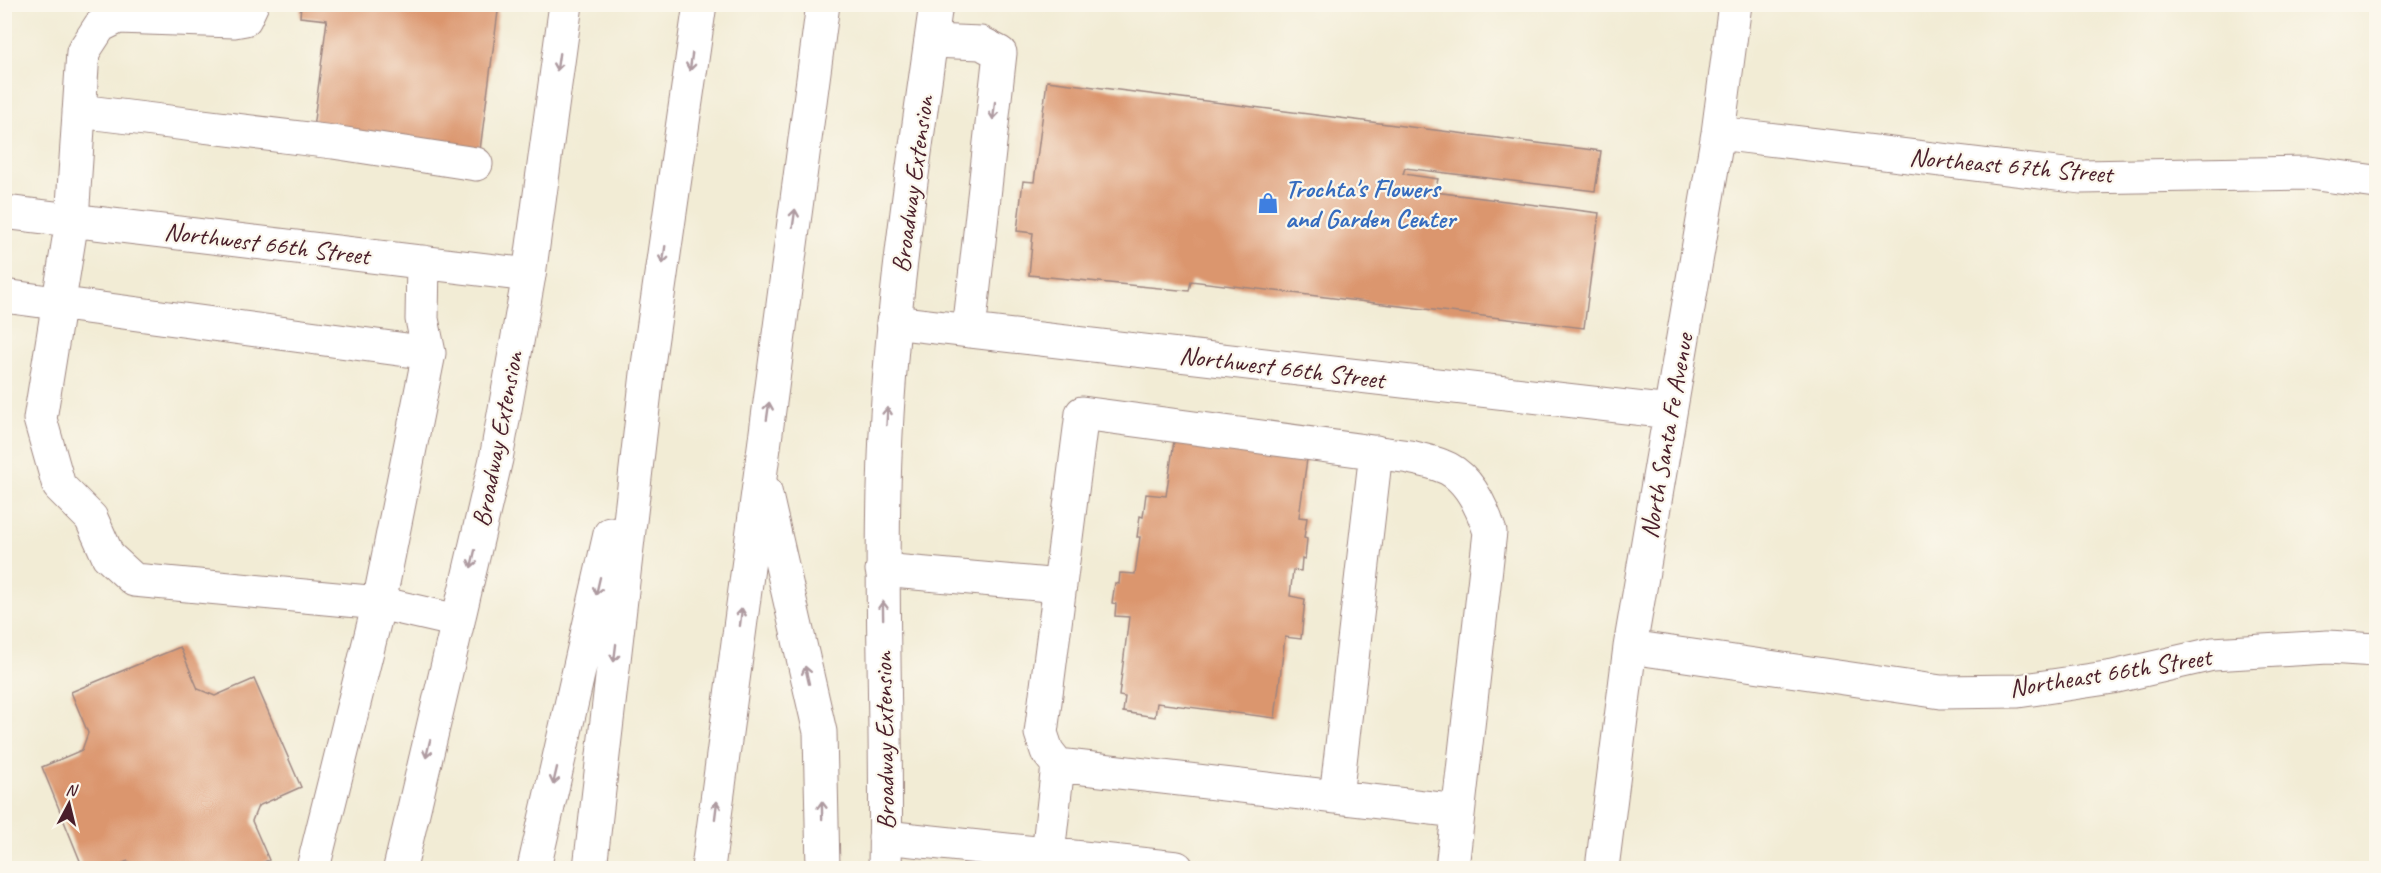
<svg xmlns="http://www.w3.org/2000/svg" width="2381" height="873" viewBox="0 0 2381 873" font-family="Caveat,sans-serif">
  <rect width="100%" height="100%" fill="#fbf7ec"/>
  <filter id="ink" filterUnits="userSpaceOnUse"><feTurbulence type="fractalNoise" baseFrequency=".0167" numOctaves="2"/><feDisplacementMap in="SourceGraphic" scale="12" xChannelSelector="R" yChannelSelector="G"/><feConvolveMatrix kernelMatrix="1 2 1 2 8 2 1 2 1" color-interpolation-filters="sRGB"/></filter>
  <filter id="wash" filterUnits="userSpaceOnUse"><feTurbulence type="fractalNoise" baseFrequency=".008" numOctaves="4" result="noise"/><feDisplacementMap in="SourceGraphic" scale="24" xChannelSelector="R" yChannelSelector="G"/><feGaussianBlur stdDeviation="1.35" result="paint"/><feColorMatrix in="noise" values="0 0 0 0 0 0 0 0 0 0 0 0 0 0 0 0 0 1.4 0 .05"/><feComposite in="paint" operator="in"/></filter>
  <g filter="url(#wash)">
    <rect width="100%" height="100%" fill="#f2ecd5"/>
    <g id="blocks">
      <path fill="#db966e" d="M301,4H499L480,150L313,128L327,20L300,17Z
        M1047,81L1601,151L1595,191L1405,168L1403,174L1438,179L1435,192L1599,213L1584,328L1191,281L1189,291L1029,275L1033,233L1017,231L1023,181L1034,182Z
        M1174,441L1307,459L1299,517L1307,518L1304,538L1307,539L1305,559L1302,558L1301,571L1293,570L1290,596L1305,599L1301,639L1285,637L1275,718L1157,703L1155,717L1123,712L1125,697L1119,696L1129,617L1115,616L1116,604L1112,603L1115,583L1119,584L1120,573L1135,574L1140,537H1137L1140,516L1143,517L1146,494L1166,496Z
        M180,647L198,689L215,696L254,679L301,787L258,806L252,821L269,860L249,868H145L128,861L109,868H83L42,767L82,750L88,733L71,692Z"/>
    </g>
  </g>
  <g filter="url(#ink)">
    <use href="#blocks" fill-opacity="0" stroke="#9e8680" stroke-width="1.5"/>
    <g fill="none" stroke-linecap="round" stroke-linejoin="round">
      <defs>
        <path id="minor" d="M252,4L245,19L234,21L118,17L100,26L83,52L72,220L40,419L59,486L91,518L108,556L134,580L379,603L458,621
          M931,41L981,43L1000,53L969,331
          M79,111L333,142L476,164
          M1718,133L2081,177L2309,173L2376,182
          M4,212L529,275
          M4,296L429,353
          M893,322L1670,412
          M882,570L1060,586
          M1630,647L1941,692L2018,691L2113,677L2213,654L2328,647L2376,650
          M1336,797L1376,452
          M885,837L1177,868
          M1048,854L1058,765
          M313,868L379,603L429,353L422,319L423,262
          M1452,868L1490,532C1482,507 1468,475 1442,466C1432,462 1421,460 1410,457L1082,413L1041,733L1047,751L1058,765L1458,811
          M1602,868L1630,647L1718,133L1735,4"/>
        <path id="major" d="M400,868L496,459L529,275L566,4
          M885,868C888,717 878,566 887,415C895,277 917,141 936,4"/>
        <path id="highway" d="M765,491L820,732L823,868
          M534,868L610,534
          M590,868L648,365L700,4
          M708,868L823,4"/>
      </defs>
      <use href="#minor" stroke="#9e8680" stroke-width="35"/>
      <use href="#major" stroke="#9e8680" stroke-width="35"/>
      <use href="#highway" stroke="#9e8680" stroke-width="35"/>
      <use href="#minor" stroke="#fff" stroke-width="33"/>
      <use href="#major" stroke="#fff" stroke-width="33"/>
      <use href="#highway" stroke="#fff" stroke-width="33"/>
    </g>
    <defs><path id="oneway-shaft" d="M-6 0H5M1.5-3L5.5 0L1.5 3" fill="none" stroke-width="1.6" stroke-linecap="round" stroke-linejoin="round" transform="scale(1.5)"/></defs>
    <g stroke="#ae9aa0">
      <use href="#oneway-shaft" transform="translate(558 62) rotate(98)"/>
      <use href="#oneway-shaft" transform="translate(691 62) rotate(98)"/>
      <use href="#oneway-shaft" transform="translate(994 111) rotate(96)"/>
      <use href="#oneway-shaft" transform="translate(794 218) rotate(-82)"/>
      <use href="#oneway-shaft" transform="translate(664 255) rotate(98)"/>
      <use href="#oneway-shaft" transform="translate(768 411) rotate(-82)"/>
      <use href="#oneway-shaft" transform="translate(887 416) rotate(-87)"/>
      <use href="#oneway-shaft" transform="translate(473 559) rotate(103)"/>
      <use href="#oneway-shaft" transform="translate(598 586) rotate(103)"/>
      <use href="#oneway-shaft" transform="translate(883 610) rotate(-91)"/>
      <use href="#oneway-shaft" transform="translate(741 617) rotate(-83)"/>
      <use href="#oneway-shaft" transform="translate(615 653) rotate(97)"/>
      <use href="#oneway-shaft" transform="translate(807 675) rotate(-103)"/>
      <use href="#oneway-shaft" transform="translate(428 749) rotate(103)"/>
      <use href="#oneway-shaft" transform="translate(555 776) rotate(103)"/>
      <use href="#oneway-shaft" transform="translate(716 810) rotate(-83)"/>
      <use href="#oneway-shaft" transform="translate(822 810) rotate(-91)"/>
    </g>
  </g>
  <defs>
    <symbol id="shop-bare" viewBox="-9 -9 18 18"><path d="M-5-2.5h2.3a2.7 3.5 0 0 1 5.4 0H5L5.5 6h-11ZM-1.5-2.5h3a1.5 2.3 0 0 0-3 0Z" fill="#3f7fe0" stroke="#fbf7ec" stroke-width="2.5" paint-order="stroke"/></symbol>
  </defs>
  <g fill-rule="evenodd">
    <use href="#shop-bare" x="1253" y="188" width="30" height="30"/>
  </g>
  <g text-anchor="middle" stroke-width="4.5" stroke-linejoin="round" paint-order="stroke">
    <g font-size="26" fill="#4a1f2b" stroke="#fbf7ec">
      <text transform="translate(2011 165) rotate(5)" y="9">Northeast 67th Street</text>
      <text transform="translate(912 184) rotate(-82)" y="9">Broadway Extension</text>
      <text transform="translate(267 243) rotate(7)" y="9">Northwest 66th Street</text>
      <text transform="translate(1282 367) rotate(7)" y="9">Northwest 66th Street</text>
      <text transform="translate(1666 436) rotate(-80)" y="9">North Santa Fe Avenue</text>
      <text transform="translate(497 439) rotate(-79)" y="9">Broadway Extension</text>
      <text transform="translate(2110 672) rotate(-9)" y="9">Northeast 66th Street</text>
      <text transform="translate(884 741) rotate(-91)" y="9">Broadway Extension</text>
    </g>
    <g font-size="26" font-weight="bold" fill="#366cbe" stroke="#fbf7ec" text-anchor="start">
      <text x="1285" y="197">Trochta's Flowers<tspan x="1285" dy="30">and Garden Center</tspan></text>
    </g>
  </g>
  <rect width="2381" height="873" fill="none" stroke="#fbf7ec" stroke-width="24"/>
  <g transform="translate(69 804) rotate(7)" stroke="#fbf7ec" stroke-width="4.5" paint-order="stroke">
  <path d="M0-4.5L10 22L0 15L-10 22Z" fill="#4a1f2b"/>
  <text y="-9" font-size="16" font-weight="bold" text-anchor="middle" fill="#4a1f2b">N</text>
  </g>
</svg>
